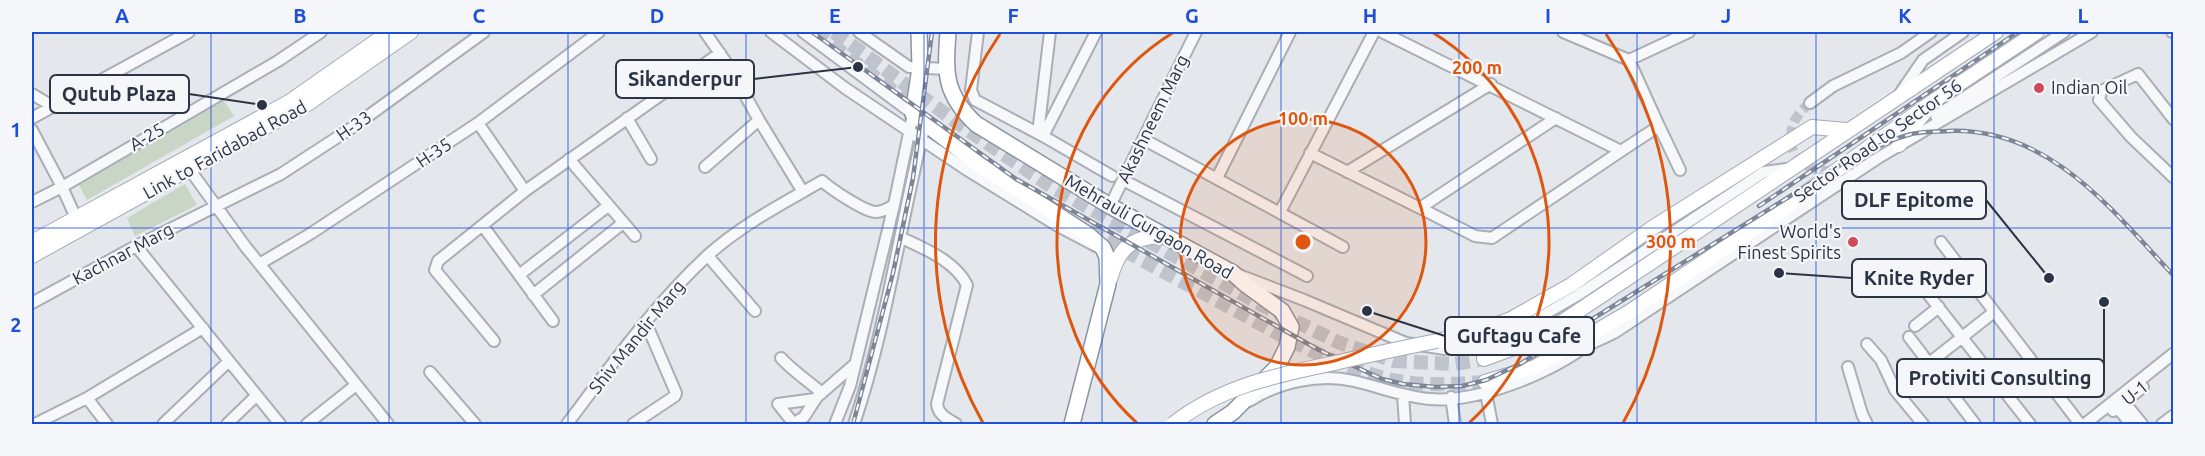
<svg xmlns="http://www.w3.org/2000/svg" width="2205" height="456" viewBox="0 0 2205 456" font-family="Ubuntu,sans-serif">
  <rect width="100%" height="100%" fill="#e4e7ec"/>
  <path fill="#c9d6c5" d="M224,101L234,116L87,200L79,185Z
    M185,184L197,205L135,236L127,218Z"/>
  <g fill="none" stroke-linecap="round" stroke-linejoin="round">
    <path stroke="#bfc3cb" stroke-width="10" stroke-dasharray="10 5" stroke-linecap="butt" d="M1810,103C1806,107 1800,111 1797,117C1793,122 1792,129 1791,135C1788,162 1813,173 1836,171
      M1856,163L1936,116"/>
    <path stroke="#bfc3cb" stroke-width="14" stroke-dasharray="14 7" stroke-linecap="butt" d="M815,32L921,112
      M834,32L959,124L1052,187L1260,304L1340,343L1394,361L1455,364L1484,359
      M1089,229C1133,257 1179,279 1224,304C1276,332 1328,364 1385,378C1418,387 1451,384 1485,382"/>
    <defs>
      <path id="minor" d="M705,32L730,68L759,120L803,192
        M771,32L845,88L967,170L1058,226L1096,246
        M803,32L913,114L894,205L850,386L835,424
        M859,32L909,67L945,69
        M978,32L971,90L975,100L1043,136
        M1096,32L1043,136L1112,176
        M1382,32L1621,151L1659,126L1629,60L1563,32
        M2172,32H2174
        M1629,60L1689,32
        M32,94L52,106
        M1899,95L1923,60L1963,32
        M1810,103L1833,86L1901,53L1931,32
        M1936,116L2064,32
        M32,118L189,32
        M627,118L651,159
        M1556,118L1420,208L1475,236L1492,238L1621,151
        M2174,120L2138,74L2101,91L2099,100L2131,137L2174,178
        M478,123L525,191
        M1659,126L1680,170
        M32,130L62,187L76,218
        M1043,136L1039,125L1050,32
        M1143,139L1343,247
        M1310,153L1420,208
        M569,159L635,236
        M705,167L759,120
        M190,170L245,246L388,424
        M1347,172L1491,84
        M1217,178L1290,32
        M1123,180L1307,276
        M32,202L62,187L278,61L321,32
        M1110,206L1196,32
        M1280,212L1374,32
        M483,226L553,321
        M902,238C925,249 955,261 967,285L937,404C938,415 948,419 956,424
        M1941,242L2080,424
        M136,246L280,424
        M708,256L755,311
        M261,263L310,234L478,123L599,32
        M1910,271L2030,424
        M519,275L608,206
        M1239,275L1304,300L1406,343L1445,349L1480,342L1528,324L1578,295L1764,172L1794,168
        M533,295L623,223
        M32,303L136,246L281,174L353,127L484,32
        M1915,326L1939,307
        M1909,337L1975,424
        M494,341L435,270L438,261L525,191L720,53
        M1867,344L1881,360L1895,390L1923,424
        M1586,346L1614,333L1878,158L2092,32
        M781,358C794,372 807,380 822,393
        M1848,367L1862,414L1867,424
        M430,372L475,424
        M1895,390L1994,312
        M1486,393L1492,424
        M1403,395L1405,424
        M1451,397L1455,424
        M2120,397L2142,424
        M87,398L107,424
        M1249,401C1279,382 1320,373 1354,381C1380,387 1404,397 1430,399C1479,403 1553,372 1591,342
        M2114,404L2131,424
        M2113,411L2143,387
        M35,424L87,398L203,328
        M163,424L229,361
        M227,424L256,396
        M307,424L356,385
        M567,424C611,366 653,306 707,256C741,225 782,204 822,181C831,189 865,212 876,212C882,212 889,208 894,205
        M633,424L675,396L676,393L646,323
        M793,424L804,417L817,397L855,364
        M794,424L778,404L815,399
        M854,424C886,330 899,230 923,133
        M2085,424L2174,353
        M2162,424L2174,415"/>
      <path id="major" d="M1899,145L1928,108
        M32,242L289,102L389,32
        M32,256L309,103L411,32
        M1110,279C1119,248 1130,237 1164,236
        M1437,341L1476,332L1511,319L1571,285L1652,228L1812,127L1846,130
        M1484,359L1535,340L1996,32
        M1485,382L1535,367L1629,312L1787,206L1932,102L2037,32"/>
      <path id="highway" d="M919,32L920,68L913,114L977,163L1087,234L1103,248L1107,257L1108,284L1072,424
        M948,32C945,73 944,94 976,124L1110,206L1233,273L1245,284L1282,311L1291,327L1287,347L1277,367L1233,412L1215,424"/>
    </defs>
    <use href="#minor" stroke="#a9aeb7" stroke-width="14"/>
    <use href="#major" stroke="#a3abb8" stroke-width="16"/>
    <use href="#highway" stroke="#8b94a3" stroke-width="18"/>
    <use href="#minor" stroke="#f7f8fa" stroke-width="10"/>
    <use href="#major" stroke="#fff" stroke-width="14"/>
    <use href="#highway" stroke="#fff" stroke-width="15"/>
    <defs>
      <path id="rail" d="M812,32L1016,179L1319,350L1382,379L1403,384L1435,387L1462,386L1486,380L1520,364L1837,167C1860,155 1883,142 1908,135C1920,131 1935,132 1948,131C2049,127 2111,209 2174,276
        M1759,206L2018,32
        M853,424L893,273L913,178L932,32"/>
    </defs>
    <use href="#rail" stroke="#7d8696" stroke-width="4.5"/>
    <use href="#rail" stroke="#f4f6f9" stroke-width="2" stroke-dasharray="7" stroke-linecap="butt"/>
    <defs>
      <path id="major-bridge" d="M1173,424C1220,387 1273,376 1330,364C1365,356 1401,348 1437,341"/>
    </defs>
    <use href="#major-bridge" stroke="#a3abb8" stroke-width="16" stroke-linecap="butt"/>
    <use href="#major-bridge" stroke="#fff" stroke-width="14"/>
  </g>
  <path fill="none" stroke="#1d4ed8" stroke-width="1.5" stroke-opacity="0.55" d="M211,32V424M389,32V424M568,32V424M746,32V424M924,32V424M1102,32V424M1281,32V424M1459,32V424M1637,32V424M1816,32V424M1994,32V424M32,228H2174"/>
  <circle cx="1303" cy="242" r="123" fill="#df570f" fill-opacity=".12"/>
  <g fill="none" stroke="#df570f" stroke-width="3">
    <circle cx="1303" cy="242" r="123"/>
    <path d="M1137 423A246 246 0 0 1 1174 32M1432 32A246 246 0 0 1 1469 423"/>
    <path d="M983 423A368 368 0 0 1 1000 34M1606 34A368 368 0 0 1 1623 423"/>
  </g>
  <g fill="#d1495b" stroke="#f4f6f9" stroke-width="2">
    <circle cx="2039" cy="88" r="6"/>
    <circle cx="1853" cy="242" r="6"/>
  </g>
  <g text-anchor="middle" stroke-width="4.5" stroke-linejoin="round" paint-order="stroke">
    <g font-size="18" fill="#2b3445" stroke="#f4f6f9" text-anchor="start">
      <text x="2051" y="94">Indian Oil</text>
      <text x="1841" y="238" text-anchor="end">World's<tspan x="1841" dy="21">Finest Spirits</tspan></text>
    </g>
    <g font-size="18" fill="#2b3445" stroke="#f4f6f9">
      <text transform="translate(1153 119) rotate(-64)" y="6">Akashneem Marg</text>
      <text transform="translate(354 126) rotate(-35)" y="6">H-33</text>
      <text transform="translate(147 137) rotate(-30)" y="6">A-25</text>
      <text transform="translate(1878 141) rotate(-35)" y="6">Sector Road to Sector 56</text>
      <text transform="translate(225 150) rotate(-29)" y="6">Link to Faridabad Road</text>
      <text transform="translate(434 153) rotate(-34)" y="6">H-35</text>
      <text transform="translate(1149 227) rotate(30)" y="6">Mehrauli Gurgaon Road</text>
      <text transform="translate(123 254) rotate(-28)" y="6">Kachnar Marg</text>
      <text transform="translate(637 337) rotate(-51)" y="6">Shiv Mandir Marg</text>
      <text transform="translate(2135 393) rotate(-39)" y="6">U-1</text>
    </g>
  </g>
  <circle cx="1303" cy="242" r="9" fill="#df570f" stroke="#f4f6f9" stroke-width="3"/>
  <g font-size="18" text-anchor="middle" font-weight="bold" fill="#df570f" stroke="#f4f6f9" stroke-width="4.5" stroke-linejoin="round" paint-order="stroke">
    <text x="1477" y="74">200 m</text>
    <text x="1303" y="125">100 m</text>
    <text x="1671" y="248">300 m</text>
  </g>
  <path fill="none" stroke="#2b3445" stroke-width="2" d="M858 67L754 79M262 105L189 94M2049 278L1986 200M1779 273L1852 278M1367 311L1445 336M2104 302L2104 378"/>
  <g fill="#2b3445" stroke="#f4f6f9" stroke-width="2">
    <circle cx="858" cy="67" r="6"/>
    <circle cx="262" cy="105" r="6"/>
    <circle cx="2049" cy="278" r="6"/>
    <circle cx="1779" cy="273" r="6"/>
    <circle cx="1367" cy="311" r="6"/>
    <circle cx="2104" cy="302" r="6"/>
  </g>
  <g fill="#f4f6f9" stroke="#2b3445" stroke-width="2">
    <rect x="616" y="60" width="138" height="38" rx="6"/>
    <rect x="50" y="75" width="139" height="38" rx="6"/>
    <rect x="1842" y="181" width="144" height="38" rx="6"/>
    <rect x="1852" y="259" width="134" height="38" rx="6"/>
    <rect x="1445" y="317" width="149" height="38" rx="6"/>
    <rect x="1897" y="359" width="207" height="38" rx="6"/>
  </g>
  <g font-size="20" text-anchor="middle" font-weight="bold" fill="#2b3445">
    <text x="685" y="86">Sikanderpur</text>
    <text x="119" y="101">Qutub Plaza</text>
    <text x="1914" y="207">DLF Epitome</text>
    <text x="1919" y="285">Knite Ryder</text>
    <text x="1519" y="343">Guftagu Cafe</text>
    <text x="2000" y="385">Protiviti Consulting</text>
  </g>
  <rect width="2205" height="456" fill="none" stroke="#f4f6f9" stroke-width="66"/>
  <rect x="33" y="33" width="2139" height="390" fill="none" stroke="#1d4ed8" stroke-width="2"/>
  <g font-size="20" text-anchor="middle" font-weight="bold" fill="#1d4ed8">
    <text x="122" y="23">A</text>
    <text x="300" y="23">B</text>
    <text x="479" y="23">C</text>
    <text x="657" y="23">D</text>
    <text x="835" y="23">E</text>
    <text x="1013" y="23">F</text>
    <text x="1192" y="23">G</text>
    <text x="1370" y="23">H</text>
    <text x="1548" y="23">I</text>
    <text x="1726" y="23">J</text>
    <text x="1905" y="23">K</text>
    <text x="2083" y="23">L</text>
    <text x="16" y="137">1</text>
    <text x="16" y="332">2</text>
  </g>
</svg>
